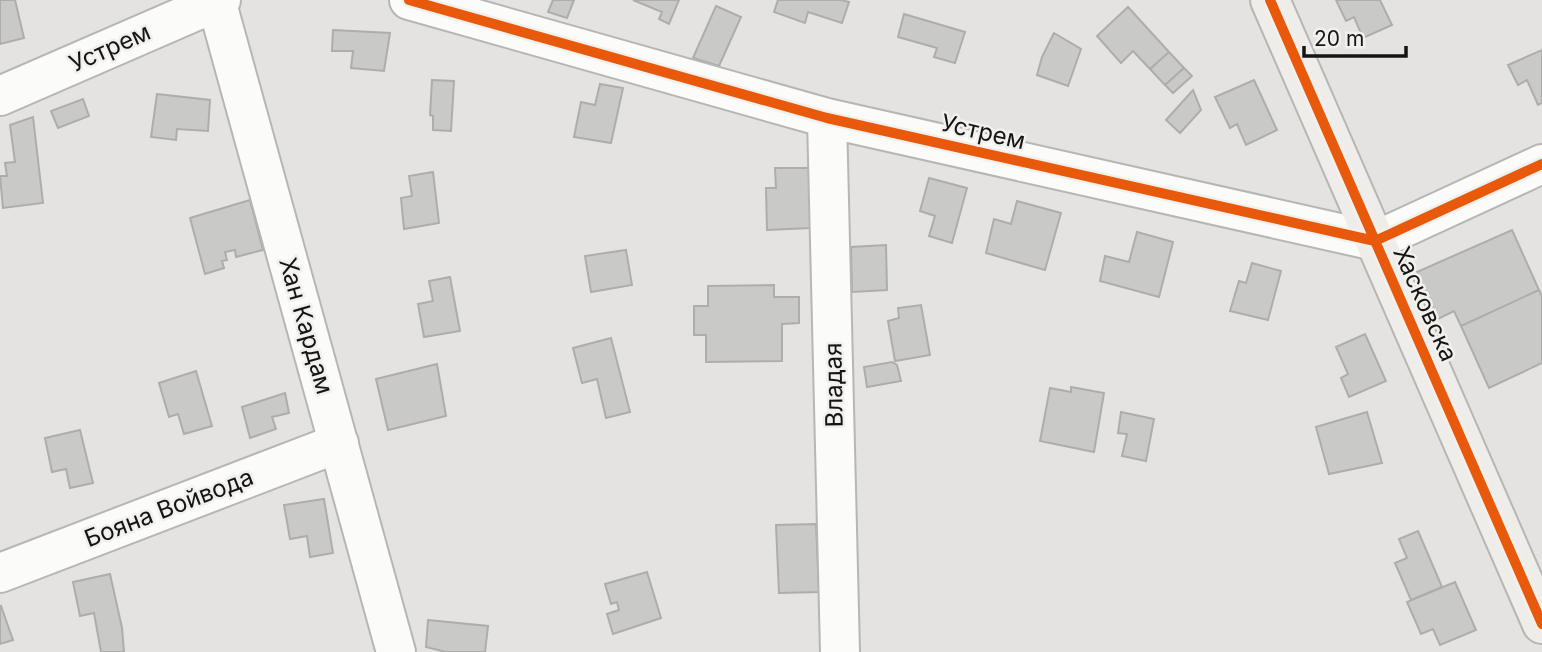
<svg xmlns="http://www.w3.org/2000/svg" width="1542" height="652" viewBox="0 0 1542 652" font-family="Inter,sans-serif">
  <rect width="100%" height="100%" fill="#e4e3e1"/>
  <path fill="#c9c9c8" stroke="#adadab" stroke-width="2" d="M0,0H15L24,38L0,44Z
    M553,0H574L567,18L548,12Z
    M633,0H679L669,24L659,19L662,12Z
    M778,0H841L849,2L842,23L808,12L805,23L774,12Z
    M1336,0H1380L1392,25L1363,38L1354,17L1346,21Z
    M716,6L741,17L719,66L693,58Z
    M1128,7L1169,52L1150,69L1133,51L1121,63L1097,36Z
    M904,14L965,32L955,63L934,57L937,48L898,37Z
    M333,30L390,33L384,71L351,68L353,51H332Z
    M1054,33L1081,49L1068,86L1037,75L1042,57Z
    M1542,50V103L1538,105L1527,80L1518,85L1508,65Z
    M1169,52L1184,68L1165,85L1150,69Z
    M1184,68L1192,76L1173,93L1165,85Z
    M432,80L454,81L451,131L433,130V116L430,115Z
    M1254,80L1277,130L1246,145L1237,124L1230,128L1215,97Z
    M600,84L623,88L611,143L574,137L581,102L595,105Z
    M1193,90L1201,110L1180,133L1166,120Z
    M157,94L210,100L208,131L177,129L176,140L151,137Z
    M83,99L89,116L58,128L51,111Z
    M33,117L43,203L3,208L0,176H7L5,163L15,162L10,125Z
    M775,168H809L811,228L767,230L766,188H776Z
    M433,172L439,223L404,229L401,198L412,196L409,176Z
    M929,178L967,188L952,243L929,236L935,216L920,211Z
    M250,200L263,250L236,257L235,250L225,252L227,260L222,261L224,268L205,274L190,218Z
    M1017,201L1061,213L1045,270L986,253L994,219L1011,224Z
    M1512,230L1539,290L1461,326L1454,311L1438,319L1417,272Z
    M1137,232L1173,242L1159,297L1100,281L1105,256L1129,262Z
    M886,245L887,290L852,292L851,247Z
    M626,250L632,285L591,292L585,256Z
    M1252,263L1281,271L1268,320L1230,311L1239,281L1246,283Z
    M450,277L460,331L424,337L418,304L433,301L429,281Z
    M774,285V297H799V323L782,324V361L706,362V335H694V306H708V286Z
    M1539,290L1542,296V363L1489,388L1461,326Z
    M921,305L930,355L895,361L888,321L899,318L898,308Z
    M1365,334L1386,381L1349,397L1341,378L1348,374L1336,347Z
    M611,338L630,412L606,418L597,379L582,383L573,348Z
    M892,362L897,365L901,381L867,387L864,367Z
    M437,364L446,416L388,430L376,379Z
    M196,371L212,426L184,434L178,414L169,417L159,383Z
    M1071,387L1104,393L1094,452L1040,441L1050,388L1071,392Z
    M285,393L289,413L272,417L276,429L250,438L242,407Z
    M1121,412L1154,419L1146,461L1122,456L1127,434L1118,433Z
    M1367,412L1382,463L1329,474L1316,427Z
    M80,430L93,483L70,488L66,469L52,472L45,438Z
    M324,499L333,553L310,557L307,536L290,539L284,505Z
    M816,524L819,592L779,593L776,525Z
    M1418,531L1442,587L1411,600L1395,563L1407,558L1399,539Z
    M647,572L661,618L613,634L607,614L619,610L617,602L611,604L605,584Z
    M110,574L122,628L124,652H101L94,613L80,616L73,582Z
    M1455,582L1476,630L1440,645L1433,629L1421,634L1407,602Z
    M1,606L13,640L0,644V607Z
    M428,620L488,626L485,652H446L426,647Z"/>
  <g fill="none" stroke-linecap="round" stroke-linejoin="round">
    <defs>
      <path id="street" d="M216,0L396,652
        M409,0L827,118L1375,241L1542,164
        M0,96L221,0
        M827,118L840,652
        M0,573L339,443"/>
      <path id="secondary" d="M1270,0L1542,624"/>
    </defs>
    <use href="#street" stroke="#b7b6b4" stroke-width="42"/>
    <use href="#secondary" stroke="#b7b6b4" stroke-width="42"/>
    <use href="#street" stroke="#fbfbfa" stroke-width="38"/>
    <use href="#secondary" stroke="#efedea" stroke-width="38"/>
    <defs>
      <path id="cycleway" d="M409,0L827,118L1375,241L1542,164
        M1270,0L1542,624"/>
    </defs>
    <use href="#cycleway" stroke="#f2f0ed" stroke-width="15"/>
    <use href="#cycleway" stroke="#e8590c" stroke-width="10"/>
  </g>
  <g text-anchor="middle" stroke-width="5" stroke-linejoin="round" paint-order="stroke">
    <g font-size="24" fill="#141413" stroke="#f2f0ed">
      <text transform="translate(110 48) rotate(-24)" y="8">Устрем</text>
      <text transform="translate(983 132) rotate(13)" y="8">Устрем</text>
      <text transform="translate(1425 304) rotate(66)" y="8">Хасковска</text>
      <text transform="translate(306 326) rotate(74)" y="8">Хан Кардам</text>
      <text transform="translate(834 385) rotate(-91)" y="8">Владая</text>
      <text transform="translate(169 508) rotate(-21)" y="8">Бояна Войвода</text>
    </g>
  </g>
  <path d="M1304 46v10h102v-10" fill="none" stroke="#141413" stroke-width="3.5"/>
  <text x="1314" y="46" font-size="21" fill="#141413" stroke="#f2f0ed" stroke-width="5" paint-order="stroke">20 m</text>
</svg>
